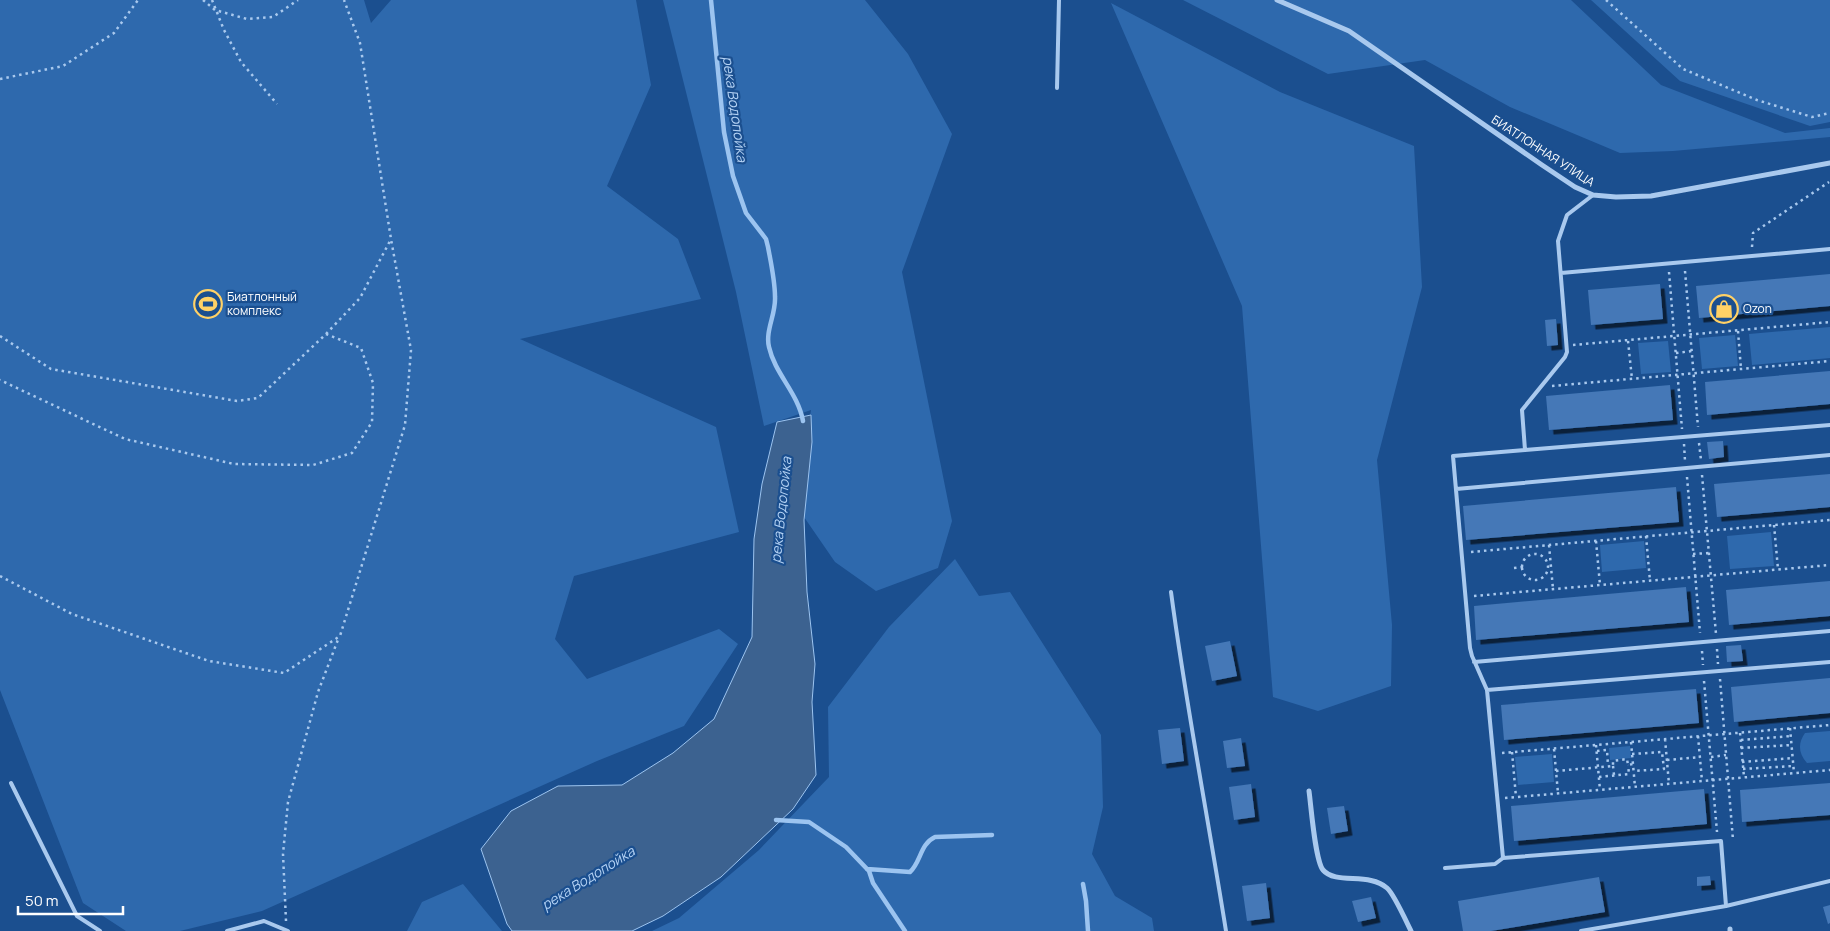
<svg xmlns="http://www.w3.org/2000/svg" width="1830" height="931" viewBox="0 0 1830 931" font-family="Manrope,sans-serif">
  <defs>
    <filter id="shadow"><feDropShadow dx="4.5" dy="4.5" stdDeviation="0" flood-color="#0009"/></filter>
  </defs>
  <rect width="100%" height="100%" fill="#1b4f8f"/>
  <path fill="#2e69ad" d="M0,0H364L371,23L391,0H636L651,85L607,186L678,239L701,299L520,339L716,427L739,532L574,576L555,639L587,679L719,629L738,644L684,726L597,761L262,911L180,931H126L83,903L0,690Z
    M663,0H865L908,54L952,134L902,272L952,521L938,568L876,591L835,562L804,517L802,473L811,410L764,426L736,292Z
    M1183,0H1571L1661,85L1785,133L1830,128V137L1673,151L1620,153L1510,107L1425,60L1328,74Z
    M1591,0H1830V122L1810,126L1680,81Z
    M1111,3L1280,92L1414,146L1422,287L1377,460L1392,625L1391,686L1318,711L1273,697L1242,306Z
    M1830,327V358L1752,365L1749,334Z
    M1735,335L1738,366L1702,369L1699,338Z
    M1668,341L1671,372L1641,374L1638,343Z
    M1771,532L1774,566L1730,569L1727,536Z
    M1644,541L1646,568L1602,572L1600,545Z
    M955,559L979,596L1010,592L1101,735L1103,807L1092,854L1115,896L1152,918L1154,931H652L679,918L759,850L829,777L828,707L889,627Z
    M1830,731V761L1807,763C1798,753 1798,743 1805,733Z
    M1630,746L1631,758L1610,760L1609,748Z
    M1552,754L1554,782L1518,785L1515,757Z
    M463,884L502,931H407L422,902Z"/>
  <path fill="#3c6290" stroke="#9cc4f0" d="M811,415L812,442L804,520L807,592L815,664L812,702L816,775L793,809L721,877L663,916L632,931H512L507,924L481,849L511,811L558,786L622,785L673,753L714,719L752,637L754,539L762,484L777,422Z"/>
  <g fill="none" stroke-linecap="round" stroke-linejoin="round">
    <path stroke="#9cc4f0" stroke-width="4.5" d="M711,0L724,132L733,176L746,213L766,239L768,247C771,263 775,281 775,297C776,314 765,331 769,347C775,374 798,393 803,421
      M776,820L809,822L846,847L869,871L873,883L905,931
      M867,869L910,872C921,862 920,844 935,837L992,835
      M1083,884L1086,901L1088,931"/>
  </g>
  <path fill="#4478b7" filter="url(#shadow)" d="M1830,274V306L1699,318L1696,286Z
    M1660,284L1663,319L1591,325L1588,290Z
    M1556,319L1558,345L1547,346L1545,320Z
    M1830,371V404L1707,415L1705,382Z
    M1670,385L1673,420L1549,430L1546,396Z
    M1723,441L1724,457L1709,459L1707,442Z
    M1830,474V507L1717,517L1714,484Z
    M1676,487L1679,522L1466,540L1463,506Z
    M1830,581V616L1729,625L1726,590Z
    M1686,587L1689,622L1476,640L1474,606Z
    M1230,641L1237,676L1212,681L1205,646Z
    M1741,645L1743,661L1727,662L1726,646Z
    M1830,678V713L1734,722L1731,687Z
    M1696,689L1699,723L1504,740L1501,705Z
    M1180,728L1184,761L1162,764L1158,730Z
    M1241,738L1245,766L1227,768L1223,741Z
    M1830,783V815L1742,822L1740,790Z
    M1251,784L1255,817L1234,820L1229,787Z
    M1704,789L1707,824L1514,841L1511,806Z
    M1344,806L1348,831L1331,834L1327,808Z
    M1710,876L1711,885L1697,886V877Z
    M1599,877L1605,912L1491,931H1463L1458,901Z
    M1266,883L1270,918L1247,921L1242,886Z
    M1371,897L1376,918L1358,922L1352,901Z
    M1830,905V923L1828,924L1823,907Z"/>
  <g fill="none" stroke-linecap="round" stroke-linejoin="round">
    <path stroke="#a9c9ee" stroke-width="2.5" stroke-dasharray="2.5 4" stroke-linecap="butt" d="M203,0L215,10L247,19L273,17L298,0
      M212,0L224,30L241,62L277,104
      M1606,0L1683,69L1757,100L1812,117L1830,113
      M0,79L63,66L114,33L138,0
      M1752,247L1753,233L1829,182
      M1685,271L1698,427
      M1669,272L1682,429
      M1738,331L1741,369
      M326,334L360,298L391,239
      M0,336L51,369L237,401L258,398L326,334L361,348L373,383L372,422L352,453L313,465L234,464L125,439L0,380
      M1628,341L1632,379
      M1573,345L1830,322
      M1676,353L1692,351
      M1552,386L1830,361
      M1699,443L1701,460
      M1684,444L1685,461
      M1702,475L1716,634
      M1687,477L1700,633
      M1774,525L1778,569
      M1646,536L1650,581
      M1596,541L1600,585
      M1549,545L1553,589
      M1471,552L1830,520
      M1693,554L1709,553
      M1522 567a13 13 0 1 1 26 0a13 13 0 1 1-26 0Z
      M1514,568L1523,567
      M0,576L72,614L209,661L284,673L340,636L405,425L411,350L391,239L360,43L344,0
      M1474,596L1830,565
      M1717,649L1718,664
      M1702,651L1703,665
      M1720,679L1733,840
      M1704,681L1717,832
      M1790,728L1794,773
      M1740,733L1744,777
      M1698,736L1702,781
      M1665,739L1669,784
      M1741,740L1791,736
      M1631,742L1635,787
      M1596,745L1600,790
      M1741,748L1792,745
      M1554,749L1558,793
      M1597,751L1607,750L1608,766
      M1512,752L1516,797
      M1502,753L1830,725
      M1632,754L1662,752L1664,769L1634,771
      M1711,757L1726,755
      M1667,760L1700,757
      M1742,762L1793,758
      M1613,766L1614,775
      M1743,769L1793,766
      M1556,771L1613,766V761L1627,759L1628,765L1633,764
      M1599,777L1629,774L1628,765
      M1505,798L1830,770
      M286,921L283,854L288,802L318,692L339,637"/>
    <path stroke="#a9c9ee" stroke-width="4" d="M1057,88L1059,0
      M1593,195L1567,215L1558,241L1567,352L1565,357L1522,410L1525,450L1830,425
      M1561,273L1830,249
      M1525,450L1453,456L1470,648L1472,656L1487,690L1503,858L1721,841L1726,906L1581,931
      M1456,489L1830,455
      M1171,592C1186,705 1208,818 1226,931
      M1474,662L1830,631
      M1487,690L1830,662
      M11,783L77,916L100,931
      M1445,868L1495,864L1503,858
      M1726,906L1830,881
      M227,931L264,921L288,931"/>
    <path stroke="#a9c9ee" stroke-width="5" d="M1277,0L1349,31L1542,165L1575,187L1593,195L1616,197L1651,196L1830,163
      M1309,791C1311,805 1315,860 1323,870C1336,885 1369,872 1387,888C1394,894 1406,921 1411,931
      M1730,929V931"/>
  </g>
  <defs>
    <symbol id="stadium-ring" viewBox="-11 -11 22 22"><circle r="9.5" fill="#1b4f8f" stroke="#ffd166" stroke-width="1.5"/><path d="M0-5a6.5 5 0 1 0 0 10a6.5 5 0 1 0 0-10ZM-3.5-1.8h7v3.6h-7Z" fill="#ffd166"/></symbol>
    <symbol id="shop-ring" viewBox="-11 -11 22 22"><circle r="9.5" fill="#1b4f8f" stroke="#ffd166" stroke-width="1.5"/><path d="M-5-2.5h2.3a2.7 3.5 0 0 1 5.4 0H5L5.5 6h-11ZM-1.5-2.5h3a1.5 2.3 0 0 0-3 0Z" fill="#ffd166"/></symbol>
  </defs>
  <g fill-rule="evenodd">
    <use href="#stadium-ring" x="192" y="288" width="32" height="32"/>
    <use href="#shop-ring" x="1708" y="293" width="32" height="32"/>
  </g>
  <g text-anchor="middle" stroke-width="4.5" stroke-linejoin="round" paint-order="stroke">
    <g font-size="12" fill="#fff" stroke="#1b4f8f">
      <text transform="translate(1543 151) rotate(33)" y="4">БИАТЛОННАЯ УЛИЦА</text>
    </g>
    <g font-size="12" fill="#fff" stroke="#1b4f8f" text-anchor="start">
      <text x="227" y="301">Биатлонный<tspan x="227" dy="14">комплекс</tspan></text>
      <text x="1743" y="313">Ozon</text>
    </g>
    <g font-size="14" font-style="italic" fill="#b5d3f5" stroke="#1b4f8f">
      <text transform="translate(735 109) rotate(82)" y="5">река Водопойка</text>
      <text transform="translate(781 510) rotate(-84)" y="5">река Водопойка</text>
      <text transform="translate(588 878) rotate(-32)" y="5">река Водопойка</text>
    </g>
  </g>
  <path d="M18 906v8h105v-8" fill="none" stroke="#ffffff" stroke-width="2.5"/>
  <text x="25" y="906" font-size="15" fill="#ffffff" stroke="#1b4f8f" stroke-width="4" paint-order="stroke">50 m</text>
</svg>
